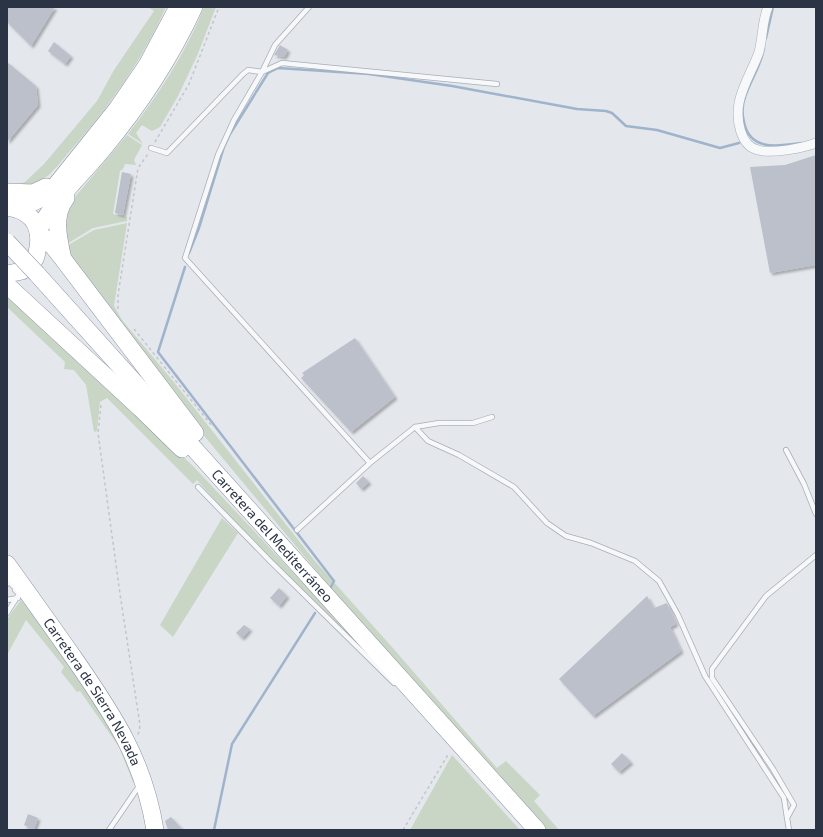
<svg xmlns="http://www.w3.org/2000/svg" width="823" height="837" viewBox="0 0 823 837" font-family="'Exo 2',sans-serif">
  <defs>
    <filter id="shadow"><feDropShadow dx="2.5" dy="2.5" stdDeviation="1" flood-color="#0004"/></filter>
  </defs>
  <rect width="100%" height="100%" fill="#e4e7ec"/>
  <path fill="#c9d6c5" d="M148,7H166C142,61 109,107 70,151C60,163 47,181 31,185C24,187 14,186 7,186V182L16,185L25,182L44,164L97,101L114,70L154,11Z
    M204,7H216L197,56L178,96L160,127L152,131L142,125L136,133L143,144L128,134C157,97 187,51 204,7Z
    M127,135L142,145L134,160L136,165L125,164L123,169L120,171L113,214L127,217V221L93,228L65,245L64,221L75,197Z
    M127,223L114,306L122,320L173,381L314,560L392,647L497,768L506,761L540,795L534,801L559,830H547L334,592L191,420L115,321L65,247L94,230Z
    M7,292L193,466L396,682L243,532L197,480L193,484L107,398L100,402L97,431L94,432L86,385L74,370L64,369L65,362L7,307Z
    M222,518L238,533L173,637L160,625Z
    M21,600L31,611L113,731L136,781L133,782L119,747L80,691L77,692L61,672L64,667L26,620L7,655V619Z
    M452,755L520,830H410Z"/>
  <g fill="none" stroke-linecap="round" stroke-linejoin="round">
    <path stroke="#9fb4cc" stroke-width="2.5" d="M766,38L773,7
      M764,48C761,66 750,81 745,97C742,105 742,114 744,122C750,152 779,146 802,143
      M189,253L199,228L224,147L230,134L268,73L278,68L369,74L452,86L577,109L606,111L612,113L626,126L657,130L720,148L739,143
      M185,267L158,352L334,581L331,587
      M214,830L232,744L315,613"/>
  </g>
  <path fill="#bbc0ca" filter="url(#shadow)" d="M7,7H55L31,46L7,22Z
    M54,42L71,56L65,64L48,51Z
    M280,45L288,50L284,57L274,55Z
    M7,62L36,86L38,105L7,142Z
    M816,155V265L770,273L750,167L785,165Z
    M122,172L131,174L123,215L115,213Z
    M355,338L395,397L351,432L301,378L304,375L302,373Z
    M363,476L369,482L361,489L356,483Z
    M279,588L287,596L279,606L270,598Z
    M647,596L654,608L667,603L676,624L670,627L681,651L593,716L559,679Z
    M244,625L250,629L242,638L236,633Z
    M622,753L631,762L619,772L611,764Z
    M28,814L38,818L34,830L24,825Z
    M171,817L183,830H168L165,821Z"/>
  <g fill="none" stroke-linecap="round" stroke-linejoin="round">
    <defs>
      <path id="lane" d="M262,72L282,63L497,84
        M262,72L275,45L309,7
        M151,148L167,153L243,74L248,70L262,72L234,120L218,155L185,258L370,463
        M415,427L428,441L459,455L514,487L547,523L566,536L591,543L635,561L659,581L678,615L705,676L784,798L787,818
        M786,450L804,484L816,514
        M198,487L271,562L394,683
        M297,530L370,463L415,427L439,423H473L492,417
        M7,584L8,581L14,587
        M7,600L18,598
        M7,613L19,594L15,590
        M109,830L137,789L141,787
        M789,830L787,818L794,805L773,769L712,678V669L766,596L816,555"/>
      <path id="street" d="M768,7C762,21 763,37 759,52C753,69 742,86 739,103C736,119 740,146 758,150C772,154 803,148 816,143"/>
      <g id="highway">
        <path d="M7,192L33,193L46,187"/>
        <path d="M7,207C37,211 44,233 35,259"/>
        <path d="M19,209L48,195L117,109L147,65L178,7"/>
        <path d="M38,231C55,198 79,178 102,150C139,106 170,59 194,7"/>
        <path d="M40,236L47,239L63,259L195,433"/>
        <path d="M62,255C58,236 53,215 66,198"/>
        <path d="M7,274L22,271"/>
        <path id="s1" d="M37,274L537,830"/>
        <path d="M7,285L140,408L182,449"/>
        <path id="s2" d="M7,564C30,596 53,628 76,661C114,716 144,761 155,830"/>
      </g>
    </defs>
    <use href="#lane" stroke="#a9aeb7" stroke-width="6"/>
    <use href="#street" stroke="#a9aeb7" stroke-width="10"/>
    <use href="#highway" stroke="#8b94a3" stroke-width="18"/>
    <path stroke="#c2c5cb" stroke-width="1.5" stroke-dasharray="3 3" stroke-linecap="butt" d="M155,142L189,84L219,7
      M118,309V295L138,168L148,154
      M134,329L212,426
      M101,405L98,433L120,594L140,725L139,732L137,736
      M403,830L449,753"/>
    <use href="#lane" stroke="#f7f8fa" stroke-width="4.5"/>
    <use href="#street" stroke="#f7f8fa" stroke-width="9"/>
    <use href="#highway" stroke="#fff" stroke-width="17"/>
    <defs>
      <path id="highway-bridge" d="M7,242L37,274"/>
    </defs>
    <use href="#highway-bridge" stroke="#8b94a3" stroke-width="18" stroke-linecap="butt"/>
    <use href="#highway-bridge" stroke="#fff" stroke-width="17"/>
  </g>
  <g text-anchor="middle" stroke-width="4" stroke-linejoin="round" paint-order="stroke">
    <g font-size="14" fill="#2b3445" stroke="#f4f6f9">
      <text dy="5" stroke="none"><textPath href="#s1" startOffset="352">Carretera del Mediterráneo</textPath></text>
      <text dy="5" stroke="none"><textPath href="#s2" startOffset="154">Carretera de Sierra Nevada</textPath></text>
    </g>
  </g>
  <rect width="823" height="837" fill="none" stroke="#2b3445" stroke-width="16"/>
</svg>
